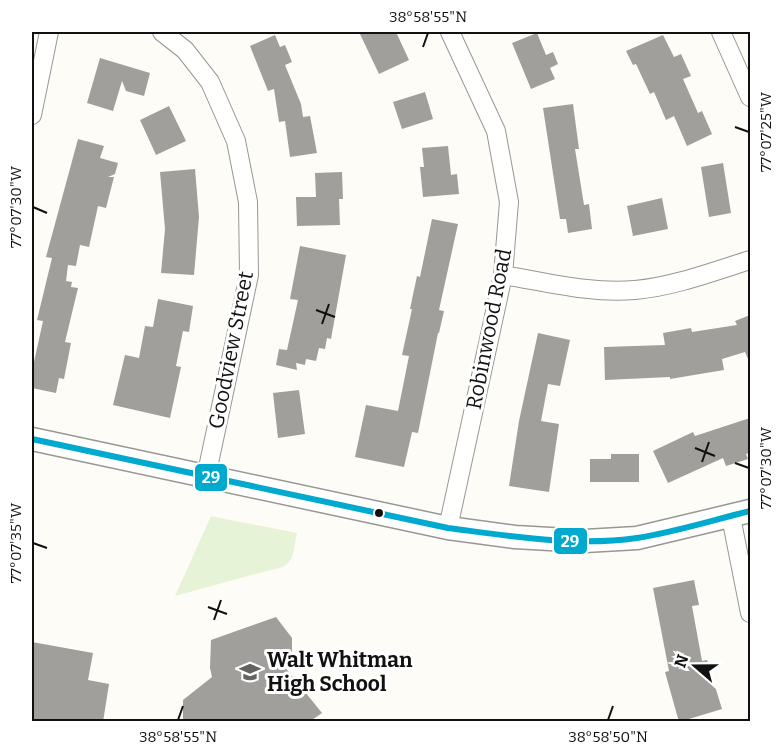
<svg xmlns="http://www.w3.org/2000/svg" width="782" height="753" viewBox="0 0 782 753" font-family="Bitter,serif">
  <rect width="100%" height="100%" fill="#fdfcf7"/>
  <path fill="#e7f3d7" d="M211,516L297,533C292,555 296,566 270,570L175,596Z"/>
  <path fill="#a19f9c" d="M359,32H396L409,60L379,74Z
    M537,33L546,55L553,52L558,64L550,68L555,79L531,89L512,43Z
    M275,35L280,47L285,45L292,62L285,65L301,104L303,117L310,116L317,153L290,157L285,121L279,122L274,89L268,91L250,46Z
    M663,35L674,57L681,54L691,76L683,79L698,113L702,111L712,134L687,146L674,116L666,120L654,92L650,94L636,64L633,65L626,51Z
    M100,58L150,73L144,96L126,91L122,81L113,111L87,103Z
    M425,92L433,119L402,129L393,102Z
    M573,104L579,149H575L584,205L589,204L592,229L568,233L566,219H560L543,108Z
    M169,106L186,141L156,155L140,120Z
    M78,139L104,146L100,158L118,163L115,174L108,177H114L106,208L98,206L89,247L80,245L76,266L68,265L66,281L72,282L71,287L78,288L65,342L71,343L64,379L59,378L56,393L32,388V361L34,362L43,321L37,320L52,258L46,257Z
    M448,146L451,175L457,174L459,194L423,197L420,167H424L422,148Z
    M723,163L731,213L709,217L701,167Z
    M195,169L199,217L194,275L161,273L165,229L160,172Z
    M342,172L343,199H339L340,225L297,226L296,197H316L315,173Z
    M662,198L668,229L633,236L627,206Z
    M432,219L458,224L439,310L444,311L439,333H438L418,433L412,432L404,467L355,457L366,405L398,411L409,356L402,355L412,309H410L417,276L420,277Z
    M300,246L346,255L331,339L327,338L325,349L319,348L316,361L306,359L305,365L296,363L297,370L276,365L279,349L287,350L298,300L290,299Z
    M158,299L193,306L189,332L183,331L176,366L181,367L170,418L113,405L125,355L139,358L145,326L153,327Z
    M750,315V359H748L745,352L722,359L724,370L670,379V377L605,380L604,347L665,345L663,333L691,328L692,332L737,325L735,321Z
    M538,333L570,340L560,386L548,384L541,421L559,424L549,492L509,486L519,421Z
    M299,390L305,434L278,438L273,393Z
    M750,418V453L746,454L748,459L726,466L723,458L668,483L653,451L693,432L695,436Z
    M611,454H639V482H590V459H611Z
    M694,580L699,605L692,606L702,661L707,660L722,709L679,722L665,672L669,671L653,588Z
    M276,617L292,638V662L284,666L322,713L309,722H183V700L212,677L210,668L211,640Z
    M32,642L93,653L88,680L109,684L103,722H32Z"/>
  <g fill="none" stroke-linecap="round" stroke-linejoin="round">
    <defs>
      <path id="minor" d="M162,32L185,50L210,82L236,141L248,202L249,275L206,477
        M721,32L750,97
        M32,115L49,32
        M503,275C546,282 591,294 635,290C672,287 715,271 750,260
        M731,517L750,613
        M448,528L503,275L509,202L496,131L450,32"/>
      <path id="tertiary" d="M32,439L448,528L515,537L585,541L637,538L750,511"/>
    </defs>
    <use href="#minor" stroke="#979795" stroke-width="20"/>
    <use href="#tertiary" stroke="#979795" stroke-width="25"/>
    <use href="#minor" stroke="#fffffe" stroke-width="18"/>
    <use href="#tertiary" stroke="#fffffe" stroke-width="22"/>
    <defs>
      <path id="bus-1" d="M32,439L448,528C510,536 575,547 637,538C675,532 713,520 750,511"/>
    </defs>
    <use href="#bus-1" stroke="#fff" stroke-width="10"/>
    <use href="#bus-1" stroke="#00a9ce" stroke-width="6"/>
  </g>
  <path fill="none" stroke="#111" stroke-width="2" d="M423,47L428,33M735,127L749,132M33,207L47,213M316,310L335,317M322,324L329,304M695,448L715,456M702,462L709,442M735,463L749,468M33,543L47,548M208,607L227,614M214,620L221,600M178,720L183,706M608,720L613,706"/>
  <defs>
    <symbol id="school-bare" viewBox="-9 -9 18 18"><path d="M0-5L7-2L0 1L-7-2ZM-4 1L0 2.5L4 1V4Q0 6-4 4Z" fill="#646362" stroke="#fff" stroke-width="2.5" paint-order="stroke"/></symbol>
  </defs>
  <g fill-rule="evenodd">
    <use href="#school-bare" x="235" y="657" width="30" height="30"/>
  </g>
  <circle fill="#111" stroke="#fff" stroke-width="2" cx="379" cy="513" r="5"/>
  <g text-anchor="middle" stroke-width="6" stroke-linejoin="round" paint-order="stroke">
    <g font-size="21" fill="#111" stroke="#fff">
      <text transform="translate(489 329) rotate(-79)" y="7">Robinwood Road</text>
      <text transform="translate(231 350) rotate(-79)" y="7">Goodview Street</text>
    </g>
    <g font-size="21" font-weight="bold" fill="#111" stroke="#fff" text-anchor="start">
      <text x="267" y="667">Walt Whitman<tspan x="267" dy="24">High School</tspan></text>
    </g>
  </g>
  <g stroke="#fff" stroke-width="2">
    <rect x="194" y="463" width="34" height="29" rx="6" fill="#00a9ce"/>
    <rect x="553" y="527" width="35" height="28" rx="6" fill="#00a9ce"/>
  </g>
  <g font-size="16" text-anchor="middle" font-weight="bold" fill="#fff">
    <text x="211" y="483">29</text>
    <text x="570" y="547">29</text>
  </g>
  <rect width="782" height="753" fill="none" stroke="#ffffff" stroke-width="66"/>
  <g transform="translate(695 666) rotate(290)" stroke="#ffffff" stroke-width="4.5" paint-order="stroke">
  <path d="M0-4.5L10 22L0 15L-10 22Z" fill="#111111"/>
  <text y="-9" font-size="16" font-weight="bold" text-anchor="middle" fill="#111111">N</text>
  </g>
  <rect x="33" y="33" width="716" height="687" fill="none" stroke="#111" stroke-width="2"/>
  <g font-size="15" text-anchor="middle" fill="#111">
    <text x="428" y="22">38°58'55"N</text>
    <text transform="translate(766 132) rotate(-90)" y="5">77°07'25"W</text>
    <text transform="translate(16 207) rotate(-90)" y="5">77°07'30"W</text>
    <text transform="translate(766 468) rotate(-90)" y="5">77°07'30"W</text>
    <text transform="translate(16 543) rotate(-90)" y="5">77°07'35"W</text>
    <text x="178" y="742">38°58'55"N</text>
    <text x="608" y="742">38°58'50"N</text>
  </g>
</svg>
